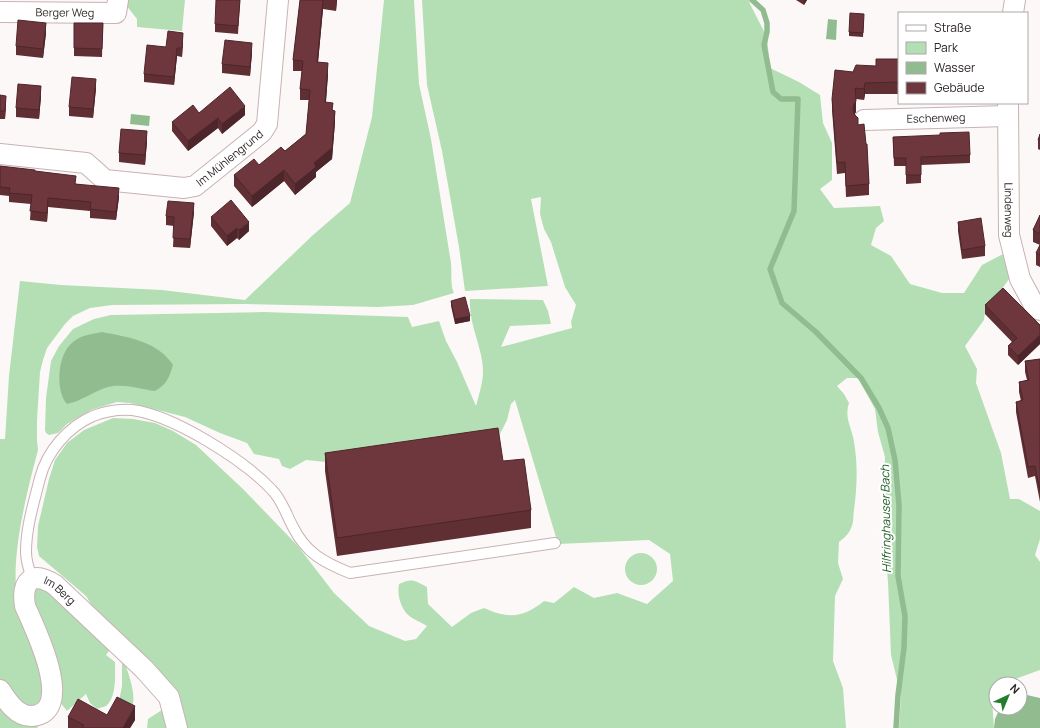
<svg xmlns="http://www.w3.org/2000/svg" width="1040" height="728" viewBox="0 0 1040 728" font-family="Manrope,sans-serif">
  <rect width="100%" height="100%" fill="#fdf8f8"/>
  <path fill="#b4dfb4" d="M126,0H185L182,31L137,27V19L126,5Z
    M384,0H414L419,84L431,139L451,263C452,271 450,286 454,293L413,305L378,307L244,304L112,305L90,308L73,316L65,324L47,348L43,360L40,372L37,420V440L38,450C27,492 9,560 18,603C23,621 32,641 39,660C41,665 44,671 45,677C45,685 44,700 36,704C20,713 7,689 0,679V439H5L9,376L20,281L61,285L162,290L245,300L313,235L350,203L372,117Z
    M422,0H749L750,4L767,37L770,68L799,82L820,95L823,123L832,143V180L820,189L834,208L880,206L884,221L876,228L871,245L891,256L910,284L942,293H964L982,265L1005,253L1012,275L985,312L984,320L965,346L977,369L976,383L1001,453L1010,499H1019L1040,511V539L1035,555L1040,562V670L1010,681L1008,684H996V695L992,699L994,728H899L901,696L891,655L888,582L882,509L885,457L878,432L875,409L858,378H847L837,386L844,394L849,403C844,419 852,427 854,442C858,465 857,487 854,510C853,515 854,523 851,528C849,534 844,538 839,542L838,563L843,579L835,596L833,661L843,688L846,728H182L91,604L86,596L39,556L37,547L38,526L49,479L55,460L67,443L84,430L113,418L133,419L155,423L173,431L196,445L243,489L297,545L334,593L369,626L405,641L416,639L427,626C421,622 412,619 407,614C400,606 397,594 399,584C412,578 414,580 427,587L428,604L452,627L471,613L484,608C509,619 523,618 544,601L554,603L574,587L594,598L617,593L647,604L673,581L670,554L649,540L558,544L515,400L511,404L507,420L498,438L326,462L306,460L290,469L282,466L279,459L254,454L247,443L220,433L185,417L130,403L117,402L91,410L67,424L58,433L49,435L46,433L45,430L46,398L51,361L59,346L73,329L94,319L111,315L264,312L408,317L412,327L439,321L446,341L457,362L476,406C478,398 483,382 483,373C484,350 468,325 470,299L543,300L548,311L551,324L510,326L501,347L572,328L571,322L576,305L565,287L551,242L544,229L540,214L541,197L531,199L548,286L465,291L459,247L442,151L427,85Z
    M625 569a16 16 0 1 1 32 0a16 16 0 1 1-32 0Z
    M45,587L112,647L106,655L115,662C115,674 117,697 106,706C104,707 99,708 97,709L90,703L86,694L67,711L59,701L31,595L36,588Z
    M122,661H124C128,672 137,696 132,706L119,701L122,686Z
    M0,702L27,726L39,725L37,728H0Z
    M165,708L171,728H147L148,719Z"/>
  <path fill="#90bc90" d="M828,19L837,20L836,40L826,39Z
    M131,114L150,116L149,126L130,124Z
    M102,332C127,337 158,341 173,365C169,378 167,384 155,391C140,389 123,383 108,387C94,391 82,401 67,404C55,391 57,354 73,342C81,335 92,334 102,332Z
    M1027,695L1040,698V728H994L995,719L1000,708H1020V696Z"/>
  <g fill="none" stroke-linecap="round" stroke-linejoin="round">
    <path stroke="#90bc90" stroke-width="5.5" d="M752,0L763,10L767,23V32L764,45L773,92L781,99H798L794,211L770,269L782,303L816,332L861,378L879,408L888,428L895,460L899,505L898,576L905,616L904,648L898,695L896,728"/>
    <defs>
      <path id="service" d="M32,578C29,570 26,561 26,552C26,527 34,502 40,478C47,451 68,427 93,416C106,411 118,409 132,410C173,415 244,460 272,490C282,500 286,514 293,527C306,553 323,562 350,573L555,543"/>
      <g id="minor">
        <path id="s1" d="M0,12L116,13L118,0"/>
        <path d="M1013,13L1015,0"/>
        <path id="s2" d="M1008,103L1009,235L1020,279L1033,303L1040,310"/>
        <path id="s3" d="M864,120L1008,116"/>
        <path id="s4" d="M0,154L86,163L105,180L184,188L195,186L262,132L267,124L278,0"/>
        <path id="s5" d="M0,690C7,701 17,717 32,716C77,712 34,627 25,606C21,581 32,570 55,585L144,669L169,697L177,728"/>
      </g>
    </defs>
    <use href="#service" stroke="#c8b2b3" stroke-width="12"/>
    <use href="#minor" stroke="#c8b2b3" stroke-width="22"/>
    <use href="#service" stroke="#fff" stroke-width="10"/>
    <use href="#minor" stroke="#fff" stroke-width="20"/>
  </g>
  <path fill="#5f2f34" d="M240,0L238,34L215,32V24Z
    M300,0H337L336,11L323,9L318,62L328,74L326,102L333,110L335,122L332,159L316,172V177L295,195L284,181L252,207L234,186V175L259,165L285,151L306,134L309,100H300V89L302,71H293V60Z
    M796,0H807L804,5Z
    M864,19L863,37L849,36V32Z
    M74,23H103L102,57L74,56Z
    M46,33L43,58L16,55V46Z
    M183,41L182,57L177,56L174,85L144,82V74Z
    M252,52L250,76L222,73V64Z
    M899,59V94H865L864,100L856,99V112L854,114L866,144L869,184V195L846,197L845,173L837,174L832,110V99L853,72L876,66Z
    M96,88L93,118L69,116V107Z
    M0,95L6,104L5,119H0Z
    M41,96L39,119L16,117V108Z
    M962,103H978V104Z
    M199,113L245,115L222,134L218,128L188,151L172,131V122Z
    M893,137L970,155V163L921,165V183L906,184V166H894Z
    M1038,140L1040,141V150L1038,149Z
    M147,141L145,165L119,162V153Z
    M0,166L35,171L119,197L116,220L90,218V211L48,207L47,222L30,220L31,204L9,202V196L0,195Z
    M194,212L190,248L173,247L174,226L166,225V216Z
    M1040,215V267L1036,265V253L1040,245L1033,242V230Z
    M211,217L249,231L239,240L237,238L227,246L211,226Z
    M958,222L985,246V256L962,259L958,231Z
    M451,301L470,321L455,324L451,306Z
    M985,305L1040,325V344L1018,365L1008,355V346L1012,342L985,314Z
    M1040,359V502L1035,476L1028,478L1016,412V402L1021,401L1019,392V382L1027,380L1025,372V361Z
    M325,453L503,461L531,510V528L337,556L325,471Z
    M107,715L135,720L130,728H68V717Z"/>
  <path fill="#4d262b" d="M323,0V9L317,73V62Z
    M336,0H337L336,11Z
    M804,0H807L804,5Z
    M46,23V33L43,58V49Z
    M183,33V41L182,57V48Z
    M252,43V52L250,76V67Z
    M177,48V56L174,85V77Z
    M328,63V74L325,113V102Z
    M96,79V88L93,118V109Z
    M865,83V94L864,100V89Z
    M41,86V96L39,119V110Z
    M6,96V104L5,119V111Z
    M856,101V112L854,115L853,109L854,104Z
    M245,106V115L222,134V124Z
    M335,111V122L332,159L316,172V177L295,195V184L314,163Z
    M218,118V128L188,151V141Z
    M147,131V141L145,165V155Z
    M284,170V181L252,207V196Z
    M119,188V197L116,220V212Z
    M48,198V207L47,222V213Z
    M194,203V212L190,248V239Z
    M249,222V231L239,240V230Z
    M237,228V238L227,246V236Z
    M470,316V321L455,324V319Z
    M1040,335V344L1018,365V356Z
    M135,706V720L130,728H123Z"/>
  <path fill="#6e373d" stroke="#4d262b" d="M216,0H240L238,26L215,24Z
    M300,0H323L317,62L328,63L325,102L333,103L332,110L335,111L332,148L314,163L316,167L295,184L284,170L252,196L234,175L254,159L259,165L281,147L285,151L306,134L310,90L300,89L303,61L293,60Z
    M850,13L864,14L863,33L849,32Z
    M18,20L46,23L43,49L16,46Z
    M74,23H103L102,49L74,48Z
    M168,31L183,33L182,48H177L174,77L144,74L147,45L166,47Z
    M225,40L252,43L250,67L222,64Z
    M876,59H899V82L865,83L864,89L855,88L856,101L854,104L853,109L854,114L858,118V125L864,124L866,144H867L869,184L846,186L845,162L837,163L832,99L835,70L853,72L856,65L876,66Z
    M72,77L96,79L93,109L69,107Z
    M18,84L41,86L39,110L16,108Z
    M230,87L245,106L222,124L218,118L188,141L172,122L193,105L199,113Z
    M0,95L6,96L5,111H0Z
    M121,129L147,131L145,155L119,153Z
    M969,132L970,155L921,157V175H906V158H894L893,137L940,135V133Z
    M1040,134V141L1038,140Z
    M0,166L35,170V171L76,176L75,184L119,188L116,212L90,209L91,202L48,198L47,213L30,211L32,195L9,193L10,188L0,187Z
    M231,200L249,222L239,230L237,228L227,236L211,217Z
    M168,201L194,203L190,239L173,238L174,217L166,216Z
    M1040,215V234L1033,230Z
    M981,218L985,246L962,250L958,222Z
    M1040,245V255L1036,253Z
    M1003,288L1040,325V335L1018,356L1008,346L1017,338L985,305Z
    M465,297L470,316L455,319L451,301Z
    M1040,359V491L1035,466L1028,467L1016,402L1023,400L1019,382L1029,380L1025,361Z
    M498,428L503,461L524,459L531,510L337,538L325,453Z
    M117,697L135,706L123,728H82L84,725L68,717L78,699L107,715Z"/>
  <g text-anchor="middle" stroke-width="4" stroke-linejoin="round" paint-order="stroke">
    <g font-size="11" fill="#2e2626" stroke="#fff">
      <text dy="4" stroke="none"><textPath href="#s1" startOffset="65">Berger Weg</textPath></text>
      <text dy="4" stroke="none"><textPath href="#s3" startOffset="72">Eschenweg</textPath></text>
      <text dy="4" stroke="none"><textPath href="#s4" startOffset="247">Im Mühlengrund</textPath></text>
      <text dy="4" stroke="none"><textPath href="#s2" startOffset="107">Lindenweg</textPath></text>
      <text dy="4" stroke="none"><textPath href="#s5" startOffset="230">Im Berg</textPath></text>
    </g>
    <g font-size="12" font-style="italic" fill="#25622a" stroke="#fff">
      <text transform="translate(886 519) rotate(-91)" y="4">Hilfringhauser Bach</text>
    </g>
  </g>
  <rect x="898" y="12" width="130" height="92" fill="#ffffff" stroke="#aba8a8"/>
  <rect x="906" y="25" width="20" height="6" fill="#ffffff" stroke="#aba8a8"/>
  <text x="934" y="32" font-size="12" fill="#2e2626">Straße</text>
  <rect x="906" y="42" width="20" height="12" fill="#b4dfb4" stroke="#aba8a8"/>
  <text x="934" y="52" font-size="12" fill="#2e2626">Park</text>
  <rect x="906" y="62" width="20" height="12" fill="#90bc90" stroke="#aba8a8"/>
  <text x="934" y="72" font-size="12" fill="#2e2626">Wasser</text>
  <rect x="906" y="82" width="20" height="12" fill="#6e373d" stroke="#aba8a8"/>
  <text x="934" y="92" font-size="12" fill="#2e2626">Gebäude</text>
  <g transform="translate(1008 696) rotate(44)"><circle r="19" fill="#ffffff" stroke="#aba8a8"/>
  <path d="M0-3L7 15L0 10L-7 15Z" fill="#227e2d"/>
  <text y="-6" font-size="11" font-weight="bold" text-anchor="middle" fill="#2e2626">N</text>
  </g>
</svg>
